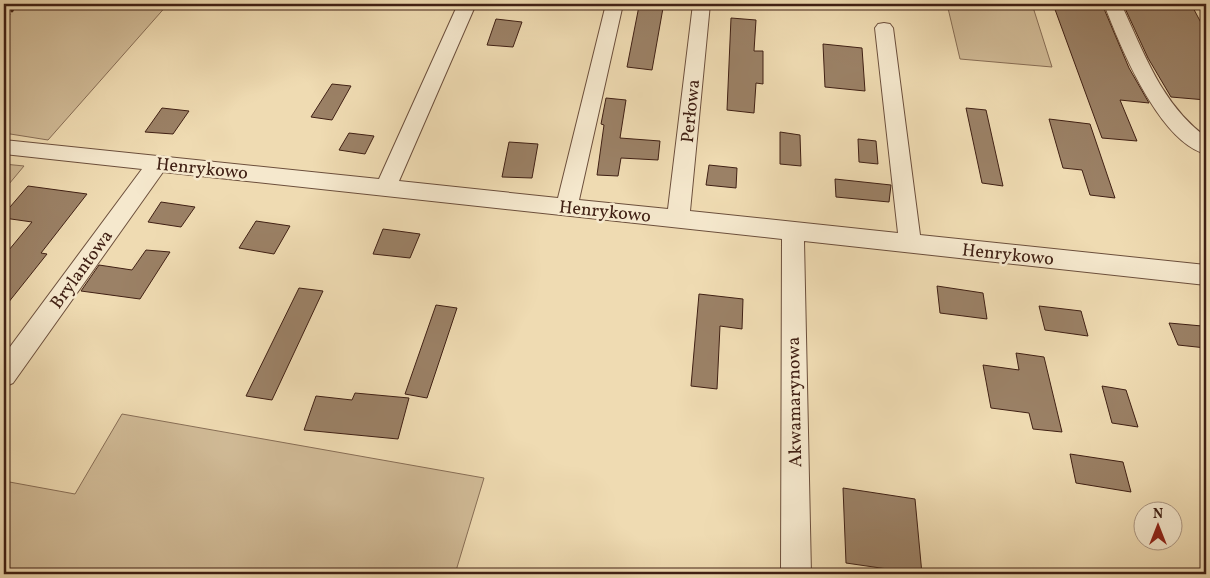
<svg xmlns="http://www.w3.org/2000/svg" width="1210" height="578" viewBox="0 0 1210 578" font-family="Vollkorn,serif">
  <rect width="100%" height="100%" fill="#efdbb2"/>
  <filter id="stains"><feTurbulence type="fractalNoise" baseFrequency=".004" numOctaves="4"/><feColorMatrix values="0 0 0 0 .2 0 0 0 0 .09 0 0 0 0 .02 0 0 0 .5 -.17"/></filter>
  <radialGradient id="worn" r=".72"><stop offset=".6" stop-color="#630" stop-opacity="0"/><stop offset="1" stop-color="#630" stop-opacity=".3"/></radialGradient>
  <path fill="#d1bb97" stroke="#886e56" d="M4,4H168L48,140L4,133Z
    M947,4H1032L1052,67L960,59Z
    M4,164L24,166L4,190Z
    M122,414L484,478L455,574H4V481L75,494Z"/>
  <path fill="#9b8166" stroke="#402014" d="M1053,4H1102L1129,68L1149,103L1120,100L1137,141L1102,138Z
    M1123,4H1191L1206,32V100L1171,97L1148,58Z
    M639,6L663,8L652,70L627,67Z
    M731,18L756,20L754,51H763V84L756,83L754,113L727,110Z
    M496,19L522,22L513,47L487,45Z
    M823,44L862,48L865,91L825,87Z
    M332,84L351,86L332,120L311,117Z
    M606,98L626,100L620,138L660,141L658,160L621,158L618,176L597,175L604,125L601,124Z
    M162,108L189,111L173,134L145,132Z
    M966,108L986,110L1003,186L982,183Z
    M1049,119L1090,124L1115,198L1090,195L1082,170L1063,168Z
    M780,132L800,135L801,166L780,164Z
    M349,133L374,136L365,154L339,150Z
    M858,139L876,141L878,164L859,162Z
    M509,142L538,144L532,178L502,177Z
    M709,165L737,168L736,188L706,185Z
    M835,179L891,185L889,202L836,197Z
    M28,186L87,194L41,253L47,254L4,308V256L32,222L4,218V214Z
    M161,202L195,207L181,227L148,222Z
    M256,221L290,226L274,254L239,248Z
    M383,229L420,234L410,258L373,254Z
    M146,250L170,252L140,299L81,291L99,265L132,270Z
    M937,286L983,293L987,319L940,313Z
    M299,288L323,291L272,400L246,396Z
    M699,294L743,299L742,329L720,326L717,389L691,386Z
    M436,305L457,308L427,398L405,394Z
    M1039,306L1081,311L1088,336L1045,330Z
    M1169,323L1202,326L1206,338V348L1178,345Z
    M1016,353L1044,357L1062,432L1033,429L1029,413L991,408L983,365L1019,370Z
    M1102,386L1126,390L1138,427L1112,423Z
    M355,393L409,398L398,439L304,430L316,396L352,400Z
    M1070,454L1123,462L1131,492L1076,483Z
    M843,488L915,499L922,574L846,563Z"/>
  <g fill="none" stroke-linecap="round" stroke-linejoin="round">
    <defs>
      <path id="minor" d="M458,4H476L399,181L558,198L606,4H623L579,200L668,209L693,4H710L690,211L898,233L875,28L878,24L884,23L890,24L893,28L920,235L1206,265V285L804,241L811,574H781L782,239L163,172L13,383L4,387V355L142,169L4,154V140L379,179Z
        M1104,4H1121C1144,52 1161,104 1206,137V154C1159,142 1120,46 1104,4Z"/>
    </defs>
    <use href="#minor" stroke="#6c4f3c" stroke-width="2"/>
    <path stroke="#402014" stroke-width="2.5" stroke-dasharray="3 2" stroke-linecap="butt" d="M4,19L19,4"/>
    <use href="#minor" fill="#f5e8cd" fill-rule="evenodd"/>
  </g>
  <g text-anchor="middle" stroke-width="5" stroke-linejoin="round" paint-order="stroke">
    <g font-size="18" fill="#402014" stroke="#f5e8cd">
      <text transform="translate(690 111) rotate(-84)" y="6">Perłowa</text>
      <text transform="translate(202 168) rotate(6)" y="6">Henrykowo</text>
      <text transform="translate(605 211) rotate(6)" y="6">Henrykowo</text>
      <text transform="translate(1008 254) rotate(6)" y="6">Henrykowo</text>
      <text transform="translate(81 269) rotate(-54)" y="6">Brylantowa</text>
      <text transform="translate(794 402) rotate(-91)" y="6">Akwamarynowa</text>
    </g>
  </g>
  <rect width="1210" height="578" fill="none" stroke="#efdbb2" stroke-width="20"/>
  <rect x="5" y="5" width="1200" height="568" fill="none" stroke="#402014" stroke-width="2.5"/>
  <rect x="10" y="10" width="1190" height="558" fill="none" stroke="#402014"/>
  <g transform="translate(1158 526)"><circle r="24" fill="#f5e8cd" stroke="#ad9883"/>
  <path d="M0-4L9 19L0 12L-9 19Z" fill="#8f2418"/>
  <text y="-8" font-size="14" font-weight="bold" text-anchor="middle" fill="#402014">N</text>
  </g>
  <rect width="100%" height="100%" filter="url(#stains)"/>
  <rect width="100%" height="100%" fill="url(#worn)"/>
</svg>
